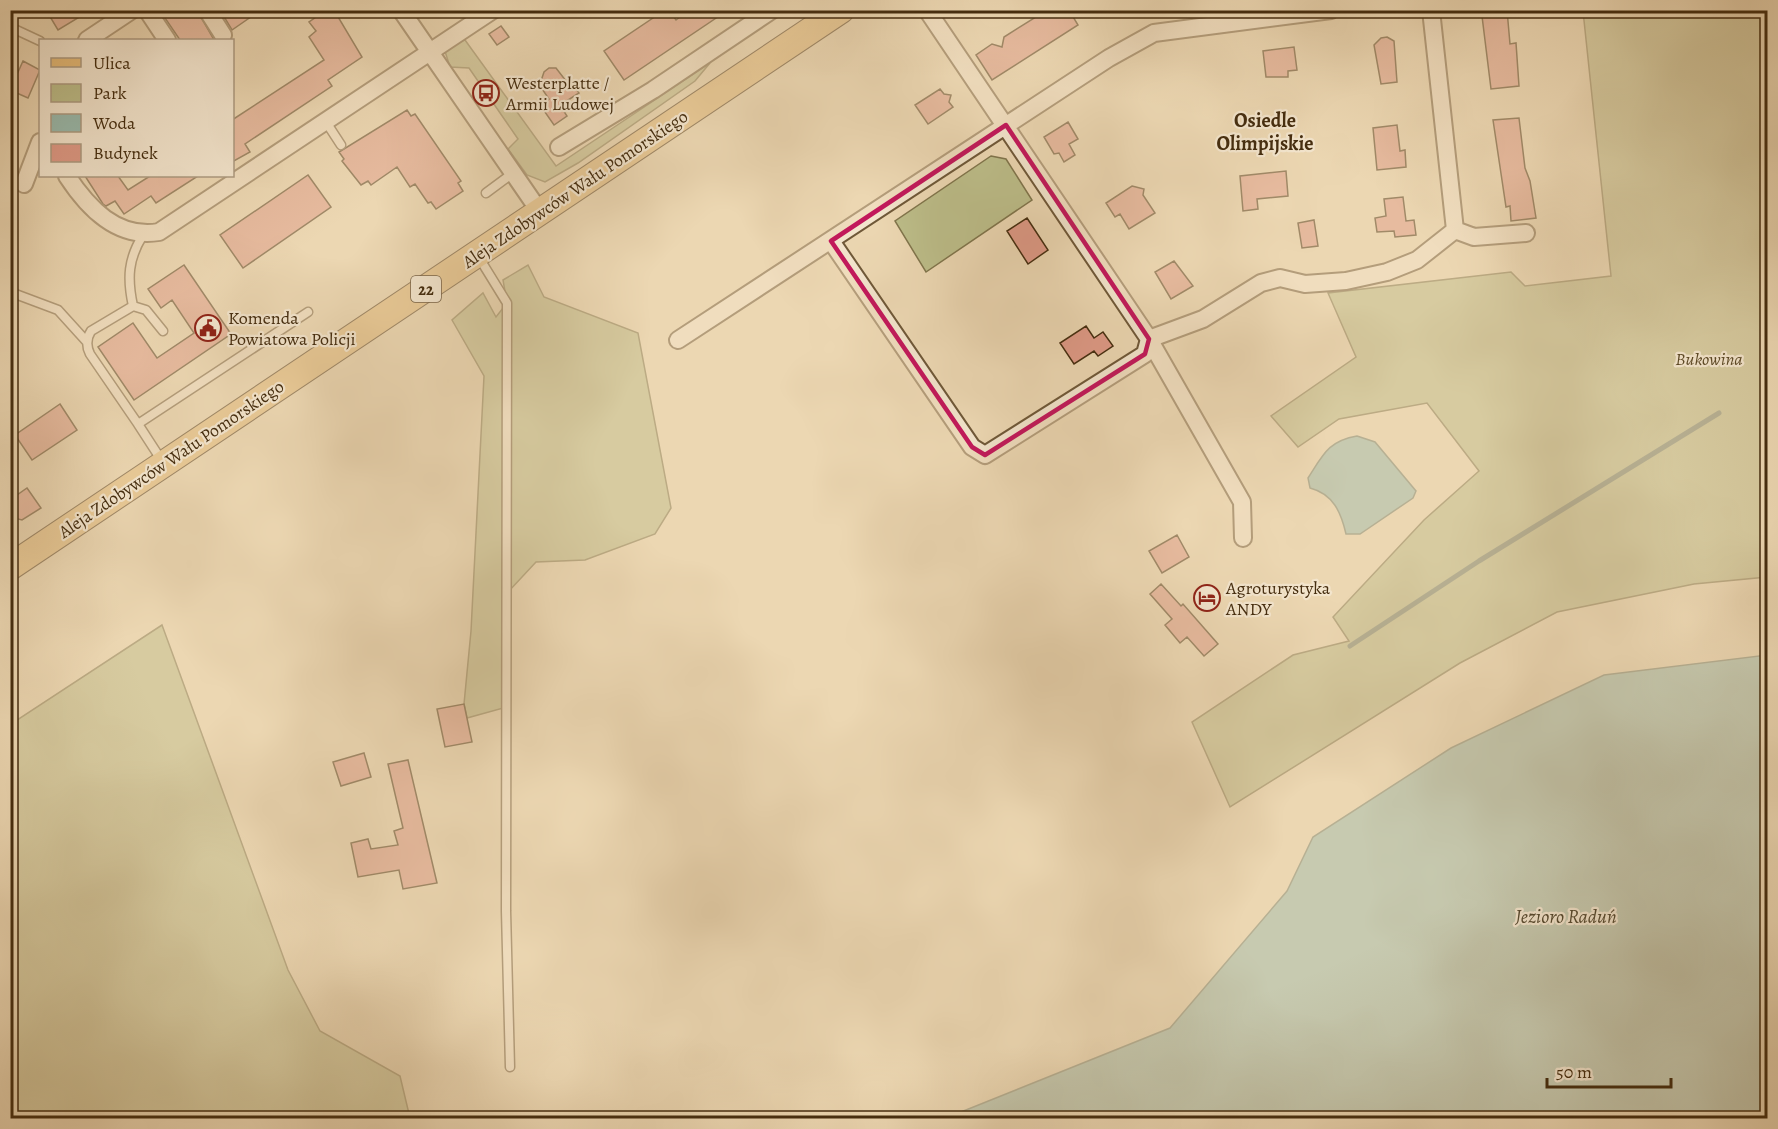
<svg xmlns="http://www.w3.org/2000/svg" width="1778" height="1129" viewBox="0 0 1778 1129" font-family="Alegreya,serif">
  <rect width="100%" height="100%" fill="#ecd7b2"/>
  <filter id="stains"><feTurbulence type="fractalNoise" baseFrequency=".00333" numOctaves="4"/><feColorMatrix values="0 0 0 0 .2 0 0 0 0 .09 0 0 0 0 .02 0 0 0 .5 -.17"/></filter>
  <radialGradient id="worn" r=".72"><stop offset=".6" stop-color="#630" stop-opacity="0"/><stop offset="1" stop-color="#630" stop-opacity=".3"/></radialGradient>
  <path fill="#bcbd89" stroke="#80754c" stroke-width="1.5" d="M1583,11H1767V577L1694,584L1557,612L1460,663L1230,807L1192,722L1293,655L1349,641L1333,617L1424,520L1479,471L1427,403L1339,419L1298,447L1271,416L1356,357L1328,293L1511,272L1525,286L1611,276Z
    M465,40L556,166L710,63L695,81L578,163L545,182L527,175L508,149L518,139L469,68L450,67L443,45Z
    M991,156L1006,159L1032,200L926,272L895,221Z
    M528,265L544,297L638,333L671,508L655,534L585,560L536,562L508,592L507,707L467,718L464,704L471,631L484,376L452,320L483,293L496,317L507,303L503,280Z
    M162,625L288,970L320,1031L400,1076L410,1118H11V728L17,720Z"/>
  <path fill="#99baad" stroke="#77826e" stroke-width="1.5" d="M1357,436L1375,442L1416,491L1413,498L1360,534H1346C1341,512 1333,494 1310,488L1308,478C1323,455 1328,441 1357,436Z
    M1767,655V1118H946L1170,1028L1287,891L1313,837L1451,748L1604,675Z"/>
  <g fill="none" stroke-linecap="round" stroke-linejoin="round">
    <path stroke="#77826e" stroke-width="5" d="M1350,646L1479,561L1719,413"/>
  </g>
  <path fill="#df9a87" stroke="#452d0f" stroke-width="1.5" d="M46,10H91L58,30Z
    M176,10H197L214,40H180L165,18Z
    M220,10H261L232,30Z
    M315,10H334L362,57L328,80L332,86L245,144L250,152L232,162V120L324,60L309,37L316,31L309,22L319,15Z
    M665,10H669L676,20L689,10H728L624,80L604,51Z
    M1047,10H1069L1078,25L992,80L976,55L992,44L1002,47L1004,37Z
    M1486,10H1507L1510,44L1516,43L1519,86L1491,89L1482,16L1486,15Z
    M501,26L509,37L497,45L489,34Z
    M1387,37L1394,41L1397,82L1381,84L1374,45L1381,38Z
    M1294,47L1297,70L1288,71V77H1266L1263,51Z
    M23,61L40,70L28,98L10,90Z
    M549,68H556L566,81L569,79L579,93L565,102L568,106L563,110L567,116L554,125L540,105L549,99L538,83L541,81L544,72Z
    M940,89L944,94L951,95L949,102L953,107L928,124L915,105Z
    M407,110L411,116L415,114L461,181L458,183L463,191L436,209L431,202L428,203L415,184L410,187L397,167L371,185L368,181L361,185L342,161L344,159L339,152Z
    M1519,118L1525,168L1530,181L1536,218L1511,221L1510,206L1506,207L1493,120Z
    M1068,122L1078,139L1069,144L1075,155L1064,162L1059,153L1054,154L1044,137Z
    M1397,125L1400,151L1405,150L1406,167L1377,170L1373,128Z
    M1286,171L1288,196L1257,199L1258,209L1243,211L1240,176Z
    M308,175L331,207L243,268L220,235Z
    M85,176H118L128,190L150,176H198L156,203L151,196L124,214L115,201L106,206L103,204Z
    M1132,186L1144,189L1143,195L1155,213L1129,229L1120,214L1115,217L1106,203Z
    M1403,197L1406,221L1414,220L1416,235L1395,237L1394,231L1377,232L1375,218L1386,216L1384,199Z
    M1027,218L1048,250L1028,264L1007,231Z
    M1314,220L1318,246L1302,248L1298,223Z
    M1174,261L1193,286L1171,299L1155,272Z
    M184,265L231,334L134,400L98,347L133,323L157,358L194,333L172,300L161,308L148,289Z
    M1086,326L1094,338L1103,332L1113,346L1098,356L1094,351L1074,364L1060,343Z
    M60,404L77,430L32,460L15,435Z
    M27,488L41,508L22,520L10,517V500Z
    M1177,535L1189,557L1162,573L1149,551Z
    M1161,584L1181,606L1183,604L1218,644L1204,656L1187,637L1180,643L1165,625L1172,619L1150,594Z
    M464,704L472,742L445,747L437,709Z
    M364,753L371,777L341,786L333,762Z
    M408,760L437,883L403,889L399,870L358,877L351,843L368,839L371,849L398,845L394,831L403,828L388,764Z"/>
  <g fill="none" stroke-linecap="round" stroke-linejoin="round">
    <defs>
      <path id="service" d="M10,27L40,41
        M326,122L341,145
        M486,193L513,173
        M478,256L507,303L506,911L510,1067
        M10,292L58,310L87,342
        M133,306C127,278 128,259 143,235
        M138,424L90,354C86,346 86,339 91,331L133,306L146,310L163,331
        M162,461L138,424L308,312"/>
      <path id="minor" d="M147,10L167,40
        M207,10L223,35
        M401,10L540,212
        M927,10L1149,339L1242,502L1243,538
        M87,40L132,10
        M559,147L653,90L772,10
        M67,176C88,208 117,239 159,232L493,10
        M24,184L40,142
        M1455,230L1474,237L1526,233
        M831,241L972,447L985,455L1145,354L1149,339L1203,319L1261,283L1280,278L1305,284L1346,281L1387,272L1417,260L1455,230L1431,10
        M678,340L1109,58L1154,33L1331,10"/>
      <path id="primary" d="M10,567L841,10"/>
    </defs>
    <use href="#service" stroke="#6f5838" stroke-width="11"/>
    <use href="#minor" stroke="#6f5838" stroke-width="20"/>
    <use href="#primary" stroke="#452d0f" stroke-width="28"/>
    <use href="#service" stroke="#f3e5cd" stroke-width="8"/>
    <use href="#minor" stroke="#f3e5cd" stroke-width="16"/>
    <use href="#primary" stroke="#e6bc79" stroke-width="26"/>
  </g>
  <path d="M0 0H1778V1129H0ZM1006,125L1149,339L1145,354L985,455L972,447L831,241Z" fill="#ecd7b2" fill-opacity=".55" fill-rule="evenodd"/>
  <path fill="none" stroke="#c2185b" stroke-width="4.5" stroke-linejoin="round" d="M1006,125L1149,339L1145,354L985,455L972,447L831,241Z"/>
  <defs>
    <symbol id="bus-ring" viewBox="-11 -11 22 22"><circle r="9.5" fill="#f3e5cd" stroke="#8f2418" stroke-width="1.5"/><path d="M-5-6H5V4H4V6H2V4H-2V6H-4V4H-5ZM-3.5-4V0h7V-4ZM-3.5 1.2v1.5H-2V1.2ZM2 1.2v1.5H3.5V1.2Z" fill="#8f2418"/></symbol>
    <symbol id="civic-ring" viewBox="-11 -11 22 22"><circle r="9.5" fill="#f3e5cd" stroke="#8f2418" stroke-width="1.5"/><path d="M-.6-6.5H3V-4.5H.6V-3L4-1V1h2V6H-6V1h2V-1L-.6-3ZM-1.2 2.5V6h2.4V2.5Z" fill="#8f2418"/></symbol>
    <symbol id="hotel-ring" viewBox="-11 -11 22 22"><circle r="9.5" fill="#f3e5cd" stroke="#8f2418" stroke-width="1.5"/><path d="M-6-4.5h1.5V1H6V5H4.5V3h-9V5H-6ZM-4 0a1.8 1.8 0 1 1 3.6 0ZM.5 0V-2.5h3Q6-2.5 6 0Z" fill="#8f2418"/></symbol>
  </defs>
  <g fill-rule="evenodd">
    <use href="#bus-ring" x="471" y="78" width="30" height="30"/>
    <use href="#civic-ring" x="193" y="313" width="30" height="30"/>
    <use href="#hotel-ring" x="1192" y="583" width="30" height="30"/>
  </g>
  <g text-anchor="middle" stroke-width="4.5" stroke-linejoin="round" paint-order="stroke">
    <rect fill="#f3e5cd" stroke="#796448" stroke-width="1.5" x="411" y="276" width="30" height="26" rx="4.5"/>
    <g font-size="16" font-weight="bold" fill="#452d0f">
      <text x="426" y="295">22</text>
    </g>
    <g font-size="18" fill="#452d0f" stroke="#f3e5cd" text-anchor="start">
      <text x="506" y="89">Westerplatte /<tspan x="506" dy="21">Armii Ludowej</tspan></text>
      <text x="228" y="324">Komenda<tspan x="228" dy="21">Powiatowa Policji</tspan></text>
      <text x="1226" y="594">Agroturystyka<tspan x="1226" dy="21">ANDY</tspan></text>
    </g>
    <g font-size="18" fill="#452d0f" stroke="#f3e5cd">
      <text transform="translate(575 189) rotate(-34)" y="6">Aleja Zdobywców Wału Pomorskiego</text>
      <text transform="translate(171 459) rotate(-34)" y="6">Aleja Zdobywców Wału Pomorskiego</text>
    </g>
    <g font-size="18" font-style="italic" fill="#5d4a27" stroke="#f3e5cd">
      <text x="1709" y="365">Bukowina</text>
    </g>
    <g font-size="20" font-weight="bold" fill="#452d0f" stroke="#f3e5cd">
      <text x="1265" y="127">Osiedle<tspan x="1265" dy="23">Olimpijskie</tspan></text>
    </g>
    <g font-size="20" font-style="italic" fill="#56492f" stroke="#f3e5cd">
      <text x="1566" y="923">Jezioro Raduń</text>
    </g>
  </g>
  <rect width="1778" height="1129" fill="none" stroke="#ecd7b2" stroke-width="36"/>
  <rect x="12" y="12" width="1754" height="1105" fill="none" stroke="#452d0f" stroke-width="3"/>
  <rect x="18" y="18" width="1742" height="1093" fill="none" stroke="#452d0f" stroke-width="1.5"/>
  <rect x="39" y="39" width="195" height="138" fill="#f3e5cd" stroke="#ad9b81" stroke-width="1.5"/>
  <rect x="51" y="58" width="30" height="9" fill="#e6bc79" stroke="#ad9b81" stroke-width="1.5"/>
  <text x="93" y="69" font-size="18" fill="#452d0f">Ulica</text>
  <rect x="51" y="84" width="30" height="18" fill="#bcbd89" stroke="#ad9b81" stroke-width="1.5"/>
  <text x="93" y="99" font-size="18" fill="#452d0f">Park</text>
  <rect x="51" y="114" width="30" height="18" fill="#99baad" stroke="#ad9b81" stroke-width="1.5"/>
  <text x="93" y="129" font-size="18" fill="#452d0f">Woda</text>
  <rect x="51" y="144" width="30" height="18" fill="#df9a87" stroke="#ad9b81" stroke-width="1.5"/>
  <text x="93" y="159" font-size="18" fill="#452d0f">Budynek</text>
  <path d="M1547 1078v9h124v-9" fill="none" stroke="#452d0f" stroke-width="3"/>
  <text x="1556" y="1078" font-size="18" fill="#452d0f" stroke="#f3e5cd" stroke-width="4.5" paint-order="stroke">50 m</text>
  <rect width="100%" height="100%" filter="url(#stains)"/>
  <rect width="100%" height="100%" fill="url(#worn)"/>
</svg>
